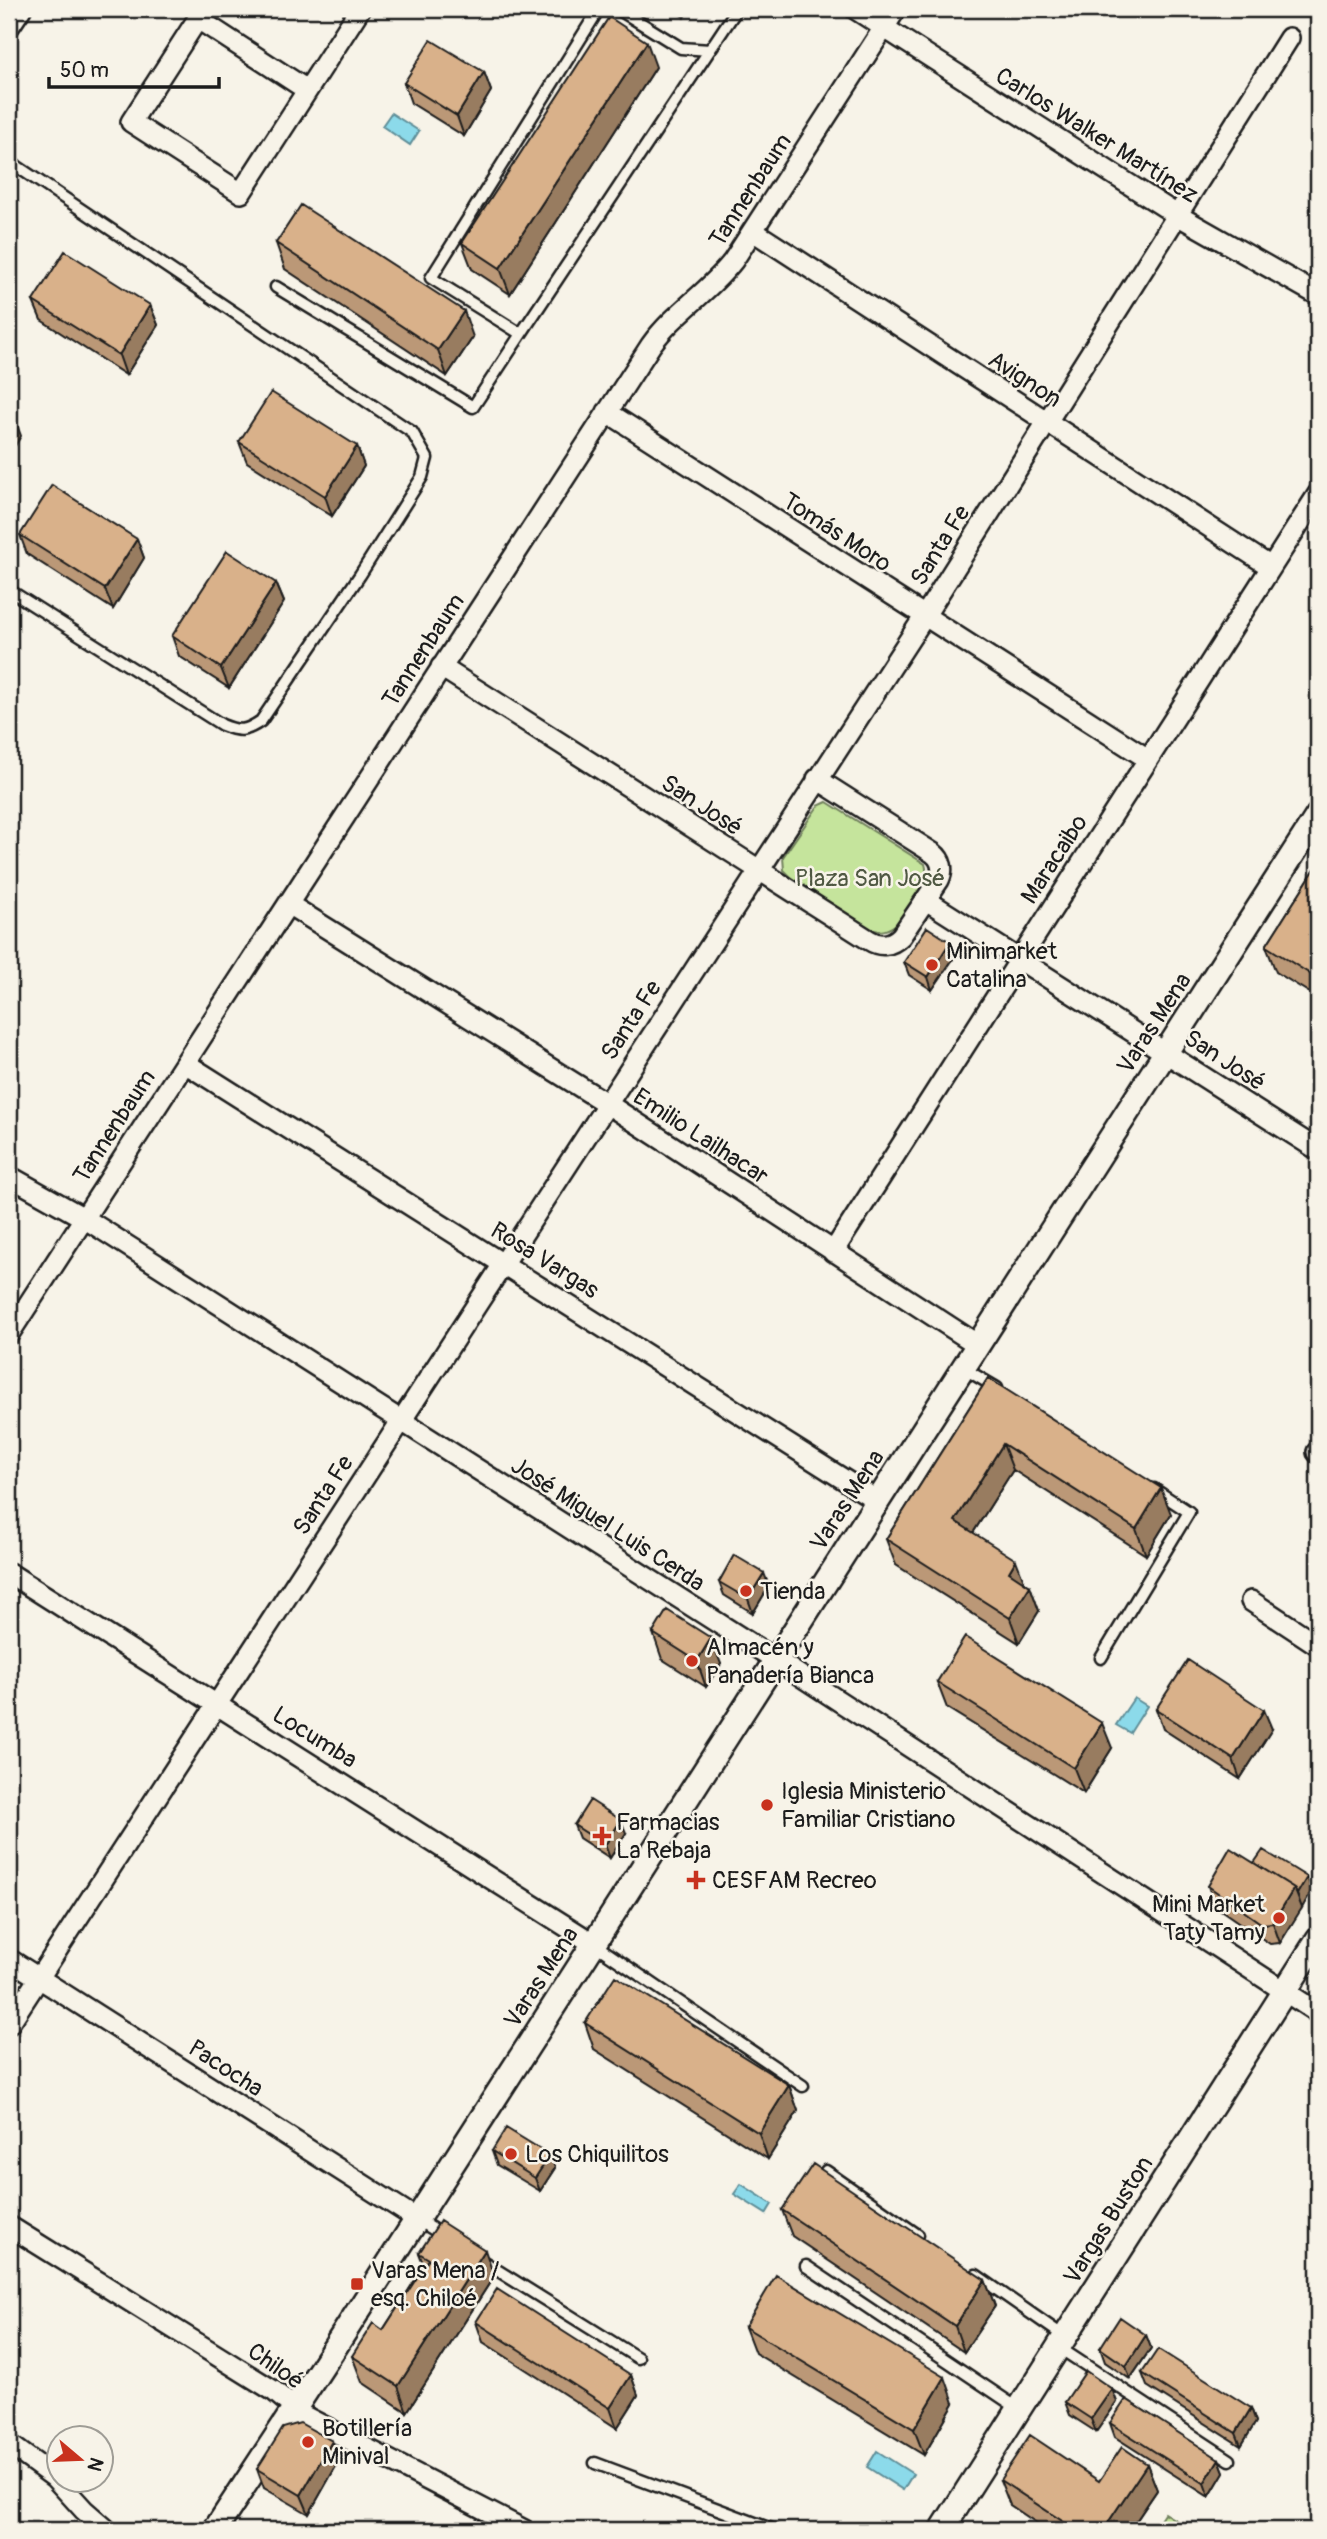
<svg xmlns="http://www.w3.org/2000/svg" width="1327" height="2539" viewBox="0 0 1327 2539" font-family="Pangolin,sans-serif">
  <rect width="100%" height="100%" fill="#f7f3e8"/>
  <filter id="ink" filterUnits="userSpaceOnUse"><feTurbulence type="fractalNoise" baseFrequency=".0143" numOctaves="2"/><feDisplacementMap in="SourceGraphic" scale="14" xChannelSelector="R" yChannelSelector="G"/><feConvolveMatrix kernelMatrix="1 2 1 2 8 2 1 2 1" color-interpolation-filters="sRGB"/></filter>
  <g filter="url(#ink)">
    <path fill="#c5e49c" stroke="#70805c" stroke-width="2" d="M827,802L925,864C932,883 907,908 897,923C890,930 880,933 871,929L792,878L784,870L783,857L818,806Z
      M1164,2513L1192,2530H1153Z"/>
    <path fill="#8cdaea" stroke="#5f8e98" stroke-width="2" d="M391,113L419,131L410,145L382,126Z
      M1134,1698L1147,1706L1130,1733L1116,1725Z
      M741,2184L772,2204L766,2214L734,2194Z
      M877,2451L913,2474L903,2490L867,2467Z"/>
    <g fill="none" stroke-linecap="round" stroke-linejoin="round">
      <defs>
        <path id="service" d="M599,9L431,278L521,334L737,9
          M618,9L681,48L710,50
          M9,161L412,432L427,458L422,477L360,575L261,721C245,732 239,732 222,725L9,590
          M276,287L473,407L521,334
          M963,1368L997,1388
          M1101,1658L1189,1512L1154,1489
          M594,1944L803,2086
          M826,2171L918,2235
          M417,2219L445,2237
          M481,2260L638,2358
          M806,2266L1019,2409
          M976,2275L1065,2337
          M1058,2347L1230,2460
          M595,2463L774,2530"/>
        <path id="minor" d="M204,9L131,122L241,193L360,9
          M855,9L1177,215L1318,295
          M198,19L307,90
          M9,27L21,9
          M753,231L1271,567
          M607,412L1148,759
          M441,667L869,940C880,947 891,946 901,936L939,880C944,870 942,860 933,853L817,779
          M926,900L1318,1150
          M288,904L606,1103L978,1345
          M185,1063L878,1501
          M9,1176L84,1218L776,1660L1318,2013
          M833,1252L1318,494
          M9,1334L651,345C674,313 709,292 733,261L896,9
          M1317,1452L1318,1453
          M9,1573L594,1944
          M1251,1601L1318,1645
          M9,1959L417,2219
          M9,2024L924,617L1289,38
          M9,2226L274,2391L304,2416L524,2530
          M9,2444L54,2477L84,2510L107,2530"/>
        <path id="tertiary" d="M215,2530L335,2347L1318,815
          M942,2530L1318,1939"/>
      </defs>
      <use href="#service" stroke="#1c1c1c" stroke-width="15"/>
      <use href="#minor" stroke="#1c1c1c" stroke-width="24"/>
      <use href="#tertiary" stroke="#1c1c1c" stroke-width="28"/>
      <use href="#service" stroke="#f7f3e8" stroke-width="10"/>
      <use href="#minor" stroke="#f7f3e8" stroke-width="19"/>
      <use href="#tertiary" stroke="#f7f3e8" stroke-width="23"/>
    </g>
    <path fill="#bb9877" stroke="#1c1c1c" stroke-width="2" d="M672,9H689L684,17Z
      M656,67L510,294L472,269L462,243Z
      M484,72L491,91L464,136L411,103L404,83Z
      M276,243L473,337L447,376L285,269Z
      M33,301L150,305L158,325L126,375L41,320Z
      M239,442L357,446L364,466L332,516L247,462Z
      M20,535L137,539L144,558L113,609L27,554Z
      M276,583L284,602L229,688L179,656L172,636Z
      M1318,864V998L1276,972L1266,946Z
      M950,942L955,956L932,990L909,975L904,962Z
      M988,1378L1171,1514L1146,1555L1013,1470L973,1533L1024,1582L1030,1586L1039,1611L1019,1643L896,1565L886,1539Z
      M719,1582L769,1586L753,1613L724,1595Z
      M653,1633L721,1664L706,1687L662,1659Z
      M937,1682L1112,1748L1084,1793L947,1708Z
      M1156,1709L1272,1729L1240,1779L1163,1729Z
      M574,1825L626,1833L610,1858L579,1838Z
      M1255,1863L1307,1877L1312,1890L1280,1943L1270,1944L1215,1906L1208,1886Z
      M585,2023L789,2085L798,2111L768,2159L594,2049Z
      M492,2151L550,2155L555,2168L540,2191L497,2165Z
      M782,2210L985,2280L995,2306L964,2352L792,2236Z
      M419,2253L494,2276L407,2412L362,2382L352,2356L383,2330L424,2266Z
      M476,2322L631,2375L638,2395L617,2428L483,2342Z
      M745,2327L954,2403L924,2455L755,2353Z
      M1146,2335L1151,2348L1130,2379L1105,2362L1100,2348Z
      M1142,2373L1251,2408L1256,2422L1241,2446L1147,2386Z
      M1112,2389L1117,2402L1096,2432L1070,2415L1065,2402Z
      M1110,2423L1219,2459L1224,2472L1209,2497L1115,2437Z
      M332,2441L339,2461L309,2514L264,2488L257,2469Z
      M1147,2464L1157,2490L1130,2530H1047L1010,2505L1000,2480L1099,2481Z"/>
    <path fill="#987c61" stroke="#1c1c1c" stroke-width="2" d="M681,9H689L684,17Z
      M647,42L656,67L510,294L500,268Z
      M484,72L491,91L464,136L457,116Z
      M150,305L158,325L126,375L119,355Z
      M464,311L473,337L447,376L438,350Z
      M14,417L21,436L9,456V425Z
      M357,446L364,466L332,516L325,496Z
      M137,539L144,558L113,609L105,589Z
      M276,583L284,602L229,688L221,668Z
      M950,942L955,956L932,990L928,977Z
      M1003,1444L1013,1470L964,1547L955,1521Z
      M1161,1488L1171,1514L1146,1555L1136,1529Z
      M1016,1560L1026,1586L1009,1572Z
      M764,1573L769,1586L753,1613L748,1599Z
      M1030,1586L1039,1611L1019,1643L1010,1618Z
      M711,1638L721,1664L706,1687L697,1661Z
      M1264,1710L1272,1729L1240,1779L1233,1759Z
      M1102,1723L1112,1748L1084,1793L1074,1768Z
      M621,1820L626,1833L610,1858L605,1845Z
      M1307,1877L1312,1890L1302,1908L1297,1894Z
      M1294,1888L1302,1908L1280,1943L1273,1923Z
      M789,2085L798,2111L768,2159L759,2133Z
      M550,2155L555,2168L540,2191L535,2178Z
      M485,2250L494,2276L407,2412L398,2386Z
      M985,2280L995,2306L964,2352L955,2326Z
      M1146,2335L1151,2348L1130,2379L1126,2366Z
      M631,2375L638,2395L617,2428L610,2408Z
      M945,2377L954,2403L924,2455L914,2429Z
      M1112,2389L1117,2402L1096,2432L1091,2419Z
      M1251,2408L1256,2422L1241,2446L1236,2433Z
      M332,2441L339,2461L309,2514L301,2495Z
      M1219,2459L1224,2472L1209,2497L1204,2483Z
      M1147,2464L1157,2490L1130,2530H1103Z"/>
    <path fill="#d9b18a" stroke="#1c1c1c" stroke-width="2" d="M609,17L647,42L500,268L462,243Z
      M431,40L484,72L457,116L404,83Z
      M301,205L464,311L438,350L276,243Z
      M65,251L150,305L119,355L33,301Z
      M271,392L357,446L325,496L239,442Z
      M9,413L14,417L9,425Z
      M52,485L137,539L105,589L20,535Z
      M227,551L276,583L221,668L172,636Z
      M1318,864V979L1266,946Z
      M927,927L950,942L928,977L904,962Z
      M988,1378L1161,1488L1136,1529L1003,1444L955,1521L1016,1560L1009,1572L1030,1586L1010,1618L886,1539Z
      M734,1555L764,1573L748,1599L719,1582Z
      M667,1610L711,1638L697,1661L653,1633Z
      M965,1637L1102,1723L1074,1768L937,1682Z
      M1188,1660L1264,1710L1233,1759L1156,1709Z
      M590,1800L621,1820L605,1845L574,1825Z
      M1230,1848L1294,1888L1273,1923L1262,1924L1208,1886Z
      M1263,1850L1307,1877L1297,1894L1294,1888L1254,1863Z
      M615,1976L789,2085L759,2133L585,2023Z
      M506,2128L550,2155L535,2178L492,2151Z
      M813,2164L985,2280L955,2326L782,2210Z
      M440,2221L485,2250L398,2386L352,2356L373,2323L383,2330L429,2259L419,2253Z
      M776,2275L945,2377L914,2429L745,2327Z
      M497,2289L631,2375L610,2408L476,2322Z
      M1120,2317L1146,2335L1126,2366L1100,2348Z
      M1158,2349L1251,2408L1236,2433L1142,2373Z
      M1086,2371L1112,2389L1091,2419L1065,2402Z
      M1126,2399L1219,2459L1204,2483L1110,2423Z
      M300,2423L332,2441L301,2495L257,2469L283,2428Z
      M1030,2435L1099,2481L1122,2447L1147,2464L1103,2530H1076L1000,2480Z"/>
  </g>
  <g fill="#c8321e" stroke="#f7f3e8" stroke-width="2.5">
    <circle cx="932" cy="965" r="7"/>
    <circle cx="746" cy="1591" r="7"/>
    <circle cx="692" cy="1661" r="7"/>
    <circle cx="767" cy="1805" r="7"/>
    <path d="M598.5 1825.5h7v7h7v7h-7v7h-7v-7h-7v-7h7z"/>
    <path d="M692.5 1869.5h7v7h7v7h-7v7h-7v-7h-7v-7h7z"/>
    <circle cx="1279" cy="1918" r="7"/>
    <circle cx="511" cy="2154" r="7"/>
    <rect x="350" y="2277" width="14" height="14" rx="3.5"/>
    <circle cx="308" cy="2442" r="7"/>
  </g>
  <g text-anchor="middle" stroke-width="5" stroke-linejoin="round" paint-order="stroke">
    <g font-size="24" fill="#1c1c1c" stroke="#f7f3e8">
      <text transform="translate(1097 135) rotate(32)" y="8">Carlos Walker Martínez</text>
      <text transform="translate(750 190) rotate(-57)" y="8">Tannenbaum</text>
      <text transform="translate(1025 379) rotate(33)" y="8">Avignon</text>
      <text transform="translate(837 532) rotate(33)" y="8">Tomás Moro</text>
      <text transform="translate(940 545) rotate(-58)" y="8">Santa Fe</text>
      <text transform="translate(423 650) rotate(-57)" y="8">Tannenbaum</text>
      <text transform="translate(702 805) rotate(33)" y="8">San José</text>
      <text transform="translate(1054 859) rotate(-57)" y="8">Maracaibo</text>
      <text transform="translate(631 1020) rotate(-57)" y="8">Santa Fe</text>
      <text transform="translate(1154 1023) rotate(-57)" y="8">Varas Mena</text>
      <text transform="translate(1225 1060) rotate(33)" y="8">San José</text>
      <text transform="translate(114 1126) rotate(-57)" y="8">Tannenbaum</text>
      <text transform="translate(701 1136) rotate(33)" y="8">Emilio Lailhacar</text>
      <text transform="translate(545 1260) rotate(32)" y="8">Rosa Vargas</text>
      <text transform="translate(323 1495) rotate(-57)" y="8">Santa Fe</text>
      <text transform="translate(847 1500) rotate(-57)" y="8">Varas Mena</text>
      <text transform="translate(608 1524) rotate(33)" y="8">José Miguel Luis Cerda</text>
      <text transform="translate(315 1737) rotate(32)" y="8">Locumba</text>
      <text transform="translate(541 1977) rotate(-57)" y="8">Varas Mena</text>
      <text transform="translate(226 2068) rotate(33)" y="8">Pacocha</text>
      <text transform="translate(1108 2220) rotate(-58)" y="8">Vargas Buston</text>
      <text transform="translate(276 2366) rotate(35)" y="8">Chiloé</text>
    </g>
    <g font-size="24" fill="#4f5842" stroke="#f7f3e8">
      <text x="870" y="886">Plaza San José</text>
    </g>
    <g font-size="24" fill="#1c1c1c" stroke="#f7f3e8" text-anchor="start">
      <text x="946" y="959">Minimarket<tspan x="946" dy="28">Catalina</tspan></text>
      <text x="760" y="1599">Tienda</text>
      <text x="706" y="1655">Almacén y<tspan x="706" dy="28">Panadería Bianca</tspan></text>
      <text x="781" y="1799">Iglesia Ministerio<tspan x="781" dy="28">Familiar Cristiano</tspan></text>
      <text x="616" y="1830">Farmacias<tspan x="616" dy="28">La Rebaja</tspan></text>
      <text x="712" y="1888">CESFAM Recreo</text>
      <text x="1265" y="1912" text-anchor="end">Mini Market<tspan x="1265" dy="28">Taty Tamy</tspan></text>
      <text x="525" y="2162">Los Chiquilitos</text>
      <text x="371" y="2278">Varas Mena /<tspan x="371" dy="28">esq. Chiloé</tspan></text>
      <text x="322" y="2436">Botillería<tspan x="322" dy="28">Minival</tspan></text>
    </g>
  </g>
  <rect width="1327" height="2539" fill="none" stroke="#f7f3e8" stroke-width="35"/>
  <rect x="18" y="18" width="1292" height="2504" fill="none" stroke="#1c1c1c" stroke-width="2.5" filter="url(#ink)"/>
  <g transform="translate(80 2459) rotate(109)"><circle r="33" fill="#f7f3e8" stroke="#9f9d96" stroke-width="2"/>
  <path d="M0-5L12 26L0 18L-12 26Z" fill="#c8321e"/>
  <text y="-10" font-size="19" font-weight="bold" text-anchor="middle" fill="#1c1c1c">N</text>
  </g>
  <path d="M49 77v10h170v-10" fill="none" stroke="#1c1c1c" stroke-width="3.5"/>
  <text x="60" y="77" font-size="21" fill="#1c1c1c" stroke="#f7f3e8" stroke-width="5" paint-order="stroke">50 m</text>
</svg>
